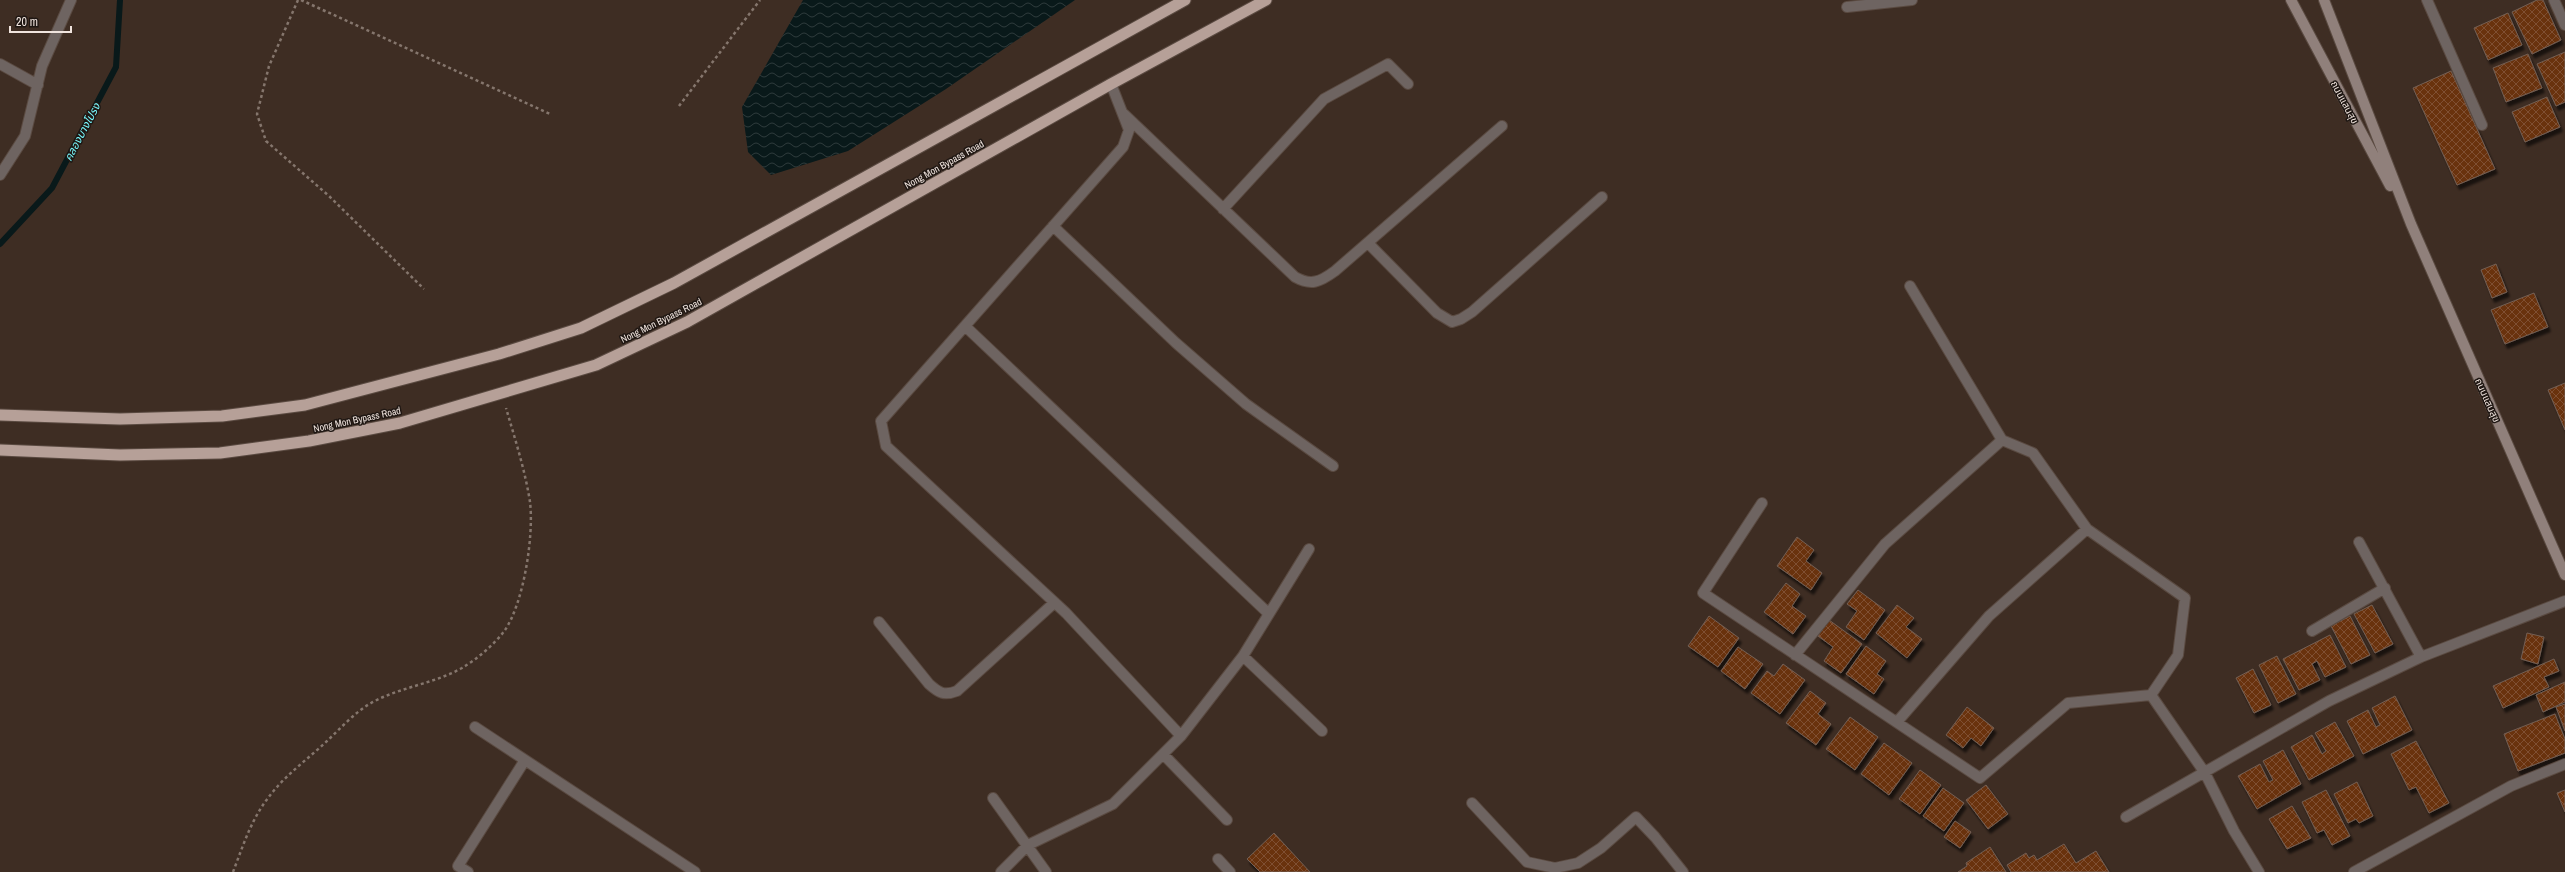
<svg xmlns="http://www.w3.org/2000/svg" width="2565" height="872" viewBox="0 0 2565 872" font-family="'Archivo Narrow','Noto Sans Thai',sans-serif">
  <defs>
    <pattern id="water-waves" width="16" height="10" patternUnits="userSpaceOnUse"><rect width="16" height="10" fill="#09191a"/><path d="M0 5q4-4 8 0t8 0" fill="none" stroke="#2d3a3b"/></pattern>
    <pattern id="building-cross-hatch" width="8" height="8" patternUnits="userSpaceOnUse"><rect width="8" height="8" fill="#69330e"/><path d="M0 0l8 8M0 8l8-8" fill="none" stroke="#7f5031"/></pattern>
    <filter id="shadow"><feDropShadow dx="2.5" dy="4.5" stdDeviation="1" flood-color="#0009"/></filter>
  </defs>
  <rect width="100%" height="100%" fill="#3e2d23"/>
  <path fill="url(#water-waves)" d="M803,0H1075L946,89L848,151L771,175L748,152L742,107Z"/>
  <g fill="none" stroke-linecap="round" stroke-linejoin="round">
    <path stroke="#09191a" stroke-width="6" d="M0,244L52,188L116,67L120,0"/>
  </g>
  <path fill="url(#building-cross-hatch)" stroke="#735f54" filter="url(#shadow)" d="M2537,0H2543L2561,40L2532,54L2512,12Z
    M2508,13L2522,45L2488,60L2474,28Z
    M2565,52V102L2556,106L2537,64Z
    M2528,54L2542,88L2506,102L2493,68Z
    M2451,71L2495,169L2457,185L2413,88Z
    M2547,97L2560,127L2525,142L2512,112Z
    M2496,264L2507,292L2492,298L2481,270Z
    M2534,293L2548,327L2505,344L2491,310Z
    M2565,383V430L2548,390Z
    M1797,537L1814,550L1806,561L1822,573L1811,590L1777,566Z
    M1786,583L1800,594L1792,606L1806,616L1793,634L1764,612Z
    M1858,590L1885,610L1864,640L1846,627L1857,611L1847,604Z
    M1897,605L1914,618L1906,627L1922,639L1907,658L1876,633Z
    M2372,605L2393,644L2375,653L2354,614Z
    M1709,616L1739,638L1718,667L1688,646Z
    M2350,616L2370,655L2351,664L2331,626Z
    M1829,620L1862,644L1841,673L1824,661L1833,647L1818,636Z
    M2527,633L2544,637L2538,664L2521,659Z
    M2330,635L2346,667L2325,677L2317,661L2312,664L2320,680L2299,690L2283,659Z
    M1866,646L1886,661L1877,674L1884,679L1874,694L1846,674Z
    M1738,647L1763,664L1745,689L1721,671Z
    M2277,656L2296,694L2278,703L2259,665Z
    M2554,659L2559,671L2544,677L2549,687L2503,708L2493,686Z
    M1783,664L1805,680L1780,714L1751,693L1767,671L1774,676Z
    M2253,669L2271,705L2254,713L2236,678Z
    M2565,682V702L2543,712L2536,695Z
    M1810,691L1826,703L1818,714L1831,724L1816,745L1786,723Z
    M2395,696L2412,730L2363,754L2347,721L2368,710L2376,727L2380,725L2372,708Z
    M2565,704V731L2556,707Z
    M1967,707L1994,728L1981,746L1971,738L1963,748L1946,735Z
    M2555,714L2565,739V753L2518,771L2504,734Z
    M1850,717L1878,737L1855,770L1826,749Z
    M2335,722L2354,756L2309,780L2291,747L2312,735L2322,754L2326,751L2315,733Z
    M2416,741L2449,803L2429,813L2416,787L2409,790L2391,754Z
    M1884,743L1912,763L1889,795L1861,774Z
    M2283,750L2301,784L2257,809L2238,776L2260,764L2269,782L2273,780L2263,761Z
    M1920,770L1941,785L1920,814L1899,799Z
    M2357,782L2373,816L2359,823L2356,819L2348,823L2334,794Z
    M1986,785L2008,814L1988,829L1966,800Z
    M1943,788L1964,803L1944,831L1923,816Z
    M2326,790L2350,836L2332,845L2324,830L2317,833L2302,802Z
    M2565,790V812L2557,793Z
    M2292,806L2311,838L2287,849L2269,819Z
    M1955,821L1971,832L1960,848L1944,837Z
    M1274,833L1310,872H1260L1247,859Z
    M2064,844L2076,863L2096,851L2109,872H2011L2007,865L2026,853L2029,858L2034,855L2037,860Z
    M1990,847L2006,872H1958L1967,866L1966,863Z"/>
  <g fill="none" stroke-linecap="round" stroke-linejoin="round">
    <defs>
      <path id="service" d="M1847,7L1912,0
        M1472,803L1527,862L1555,868L1578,863L1601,848L1636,817L1655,837L1683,872"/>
      <path id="minor" d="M2427,0L2482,125
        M2554,0L2565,25
        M0,64L38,85
        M1111,84L1129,130L1123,147L881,421L886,446L1066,613L1181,736
        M1124,114L1295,277C1311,286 1320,282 1335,271L1502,126
        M0,175L25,136L42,66L71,0
        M1223,209L1324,99L1388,64L1408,84
        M1053,226L1176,343L1246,404L1333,466
        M1368,243L1437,313L1452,322L1461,319L1472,312L1602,197
        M1910,286L2002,440L2033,453L2087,529L2185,598L2178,655L2151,695L2205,773L2234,831L2259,872
        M965,326L1268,613
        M1762,503L1703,593L1980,778L2068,703L2151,695
        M2359,542L2421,657
        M879,622L929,684C939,693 944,696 957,691L1054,603
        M2312,631L2385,588
        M1795,655L1885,544L2002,440
        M1243,656L1322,731
        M1897,722L1989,616L2087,529
        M475,727L695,872
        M1163,754L1227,820
        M993,798L1046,872
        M2126,817L2329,701L2421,657L2565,601
        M1218,859L1230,872
        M468,872L458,866L525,760
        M1001,872L1028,845L1113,804L1181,736L1243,656L1309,549"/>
      <path id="tertiary" d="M2354,872L2511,786L2565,764"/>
      <path id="secondary" d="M2291,0L2390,186
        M2324,0L2411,224L2565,575"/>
      <path id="trunk" d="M0,415L120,419L222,416L305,405L499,354L581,328L674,283L1185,0
        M0,450L120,455L220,453L309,441L400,423L596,365L687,322L1111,84L1266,0"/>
    </defs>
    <use href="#service" stroke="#5a4a41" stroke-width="12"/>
    <use href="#minor" stroke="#5a4a41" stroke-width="12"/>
    <use href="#tertiary" stroke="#5a4a41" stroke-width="12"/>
    <use href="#secondary" stroke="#5a4a41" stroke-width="12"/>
    <use href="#trunk" stroke="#5a4a41" stroke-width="13"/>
    <path stroke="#85766d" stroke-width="2.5" stroke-dasharray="3 3" stroke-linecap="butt" d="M298,0L269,66L257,114L266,141L329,196L424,289
      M301,0L550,114
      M679,106L760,0
      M233,872C243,846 251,820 268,798C284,776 308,759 327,741C341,728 355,712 371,703C400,687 433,684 462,668C477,659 495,644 505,630C524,602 534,535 530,502C525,470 515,439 506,408"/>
    <use href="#service" stroke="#6e6461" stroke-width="10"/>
    <use href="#minor" stroke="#6e6461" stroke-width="10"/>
    <use href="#tertiary" stroke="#6e6461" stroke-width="10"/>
    <use href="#secondary" stroke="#90807b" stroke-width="10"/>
    <use href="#trunk" stroke="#b6a098" stroke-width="11"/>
  </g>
  <g text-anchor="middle" stroke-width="3" stroke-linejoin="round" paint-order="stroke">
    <g font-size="10" fill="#f0e4de" stroke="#1f1713">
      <text transform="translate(2345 102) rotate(62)" y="4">ถนนแสนสุข</text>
      <text transform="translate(944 164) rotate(-29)" y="4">Nong Mon Bypass Road</text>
      <text transform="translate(661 320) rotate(-26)" y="4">Nong Mon Bypass Road</text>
      <text transform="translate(2488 400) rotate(66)" y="4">ถนนแสนสุข</text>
      <text transform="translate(357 419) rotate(-12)" y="4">Nong Mon Bypass Road</text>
    </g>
    <g font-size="11" font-style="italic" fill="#78f9fe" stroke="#1f1713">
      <text transform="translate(82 132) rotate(-62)" y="4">คลองบางโปรง</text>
    </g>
  </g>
  <path d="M10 26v6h61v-6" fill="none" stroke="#f0e4de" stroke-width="2"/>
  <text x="16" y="26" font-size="12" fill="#f0e4de" stroke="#1f1713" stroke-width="3" paint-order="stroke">20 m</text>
</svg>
